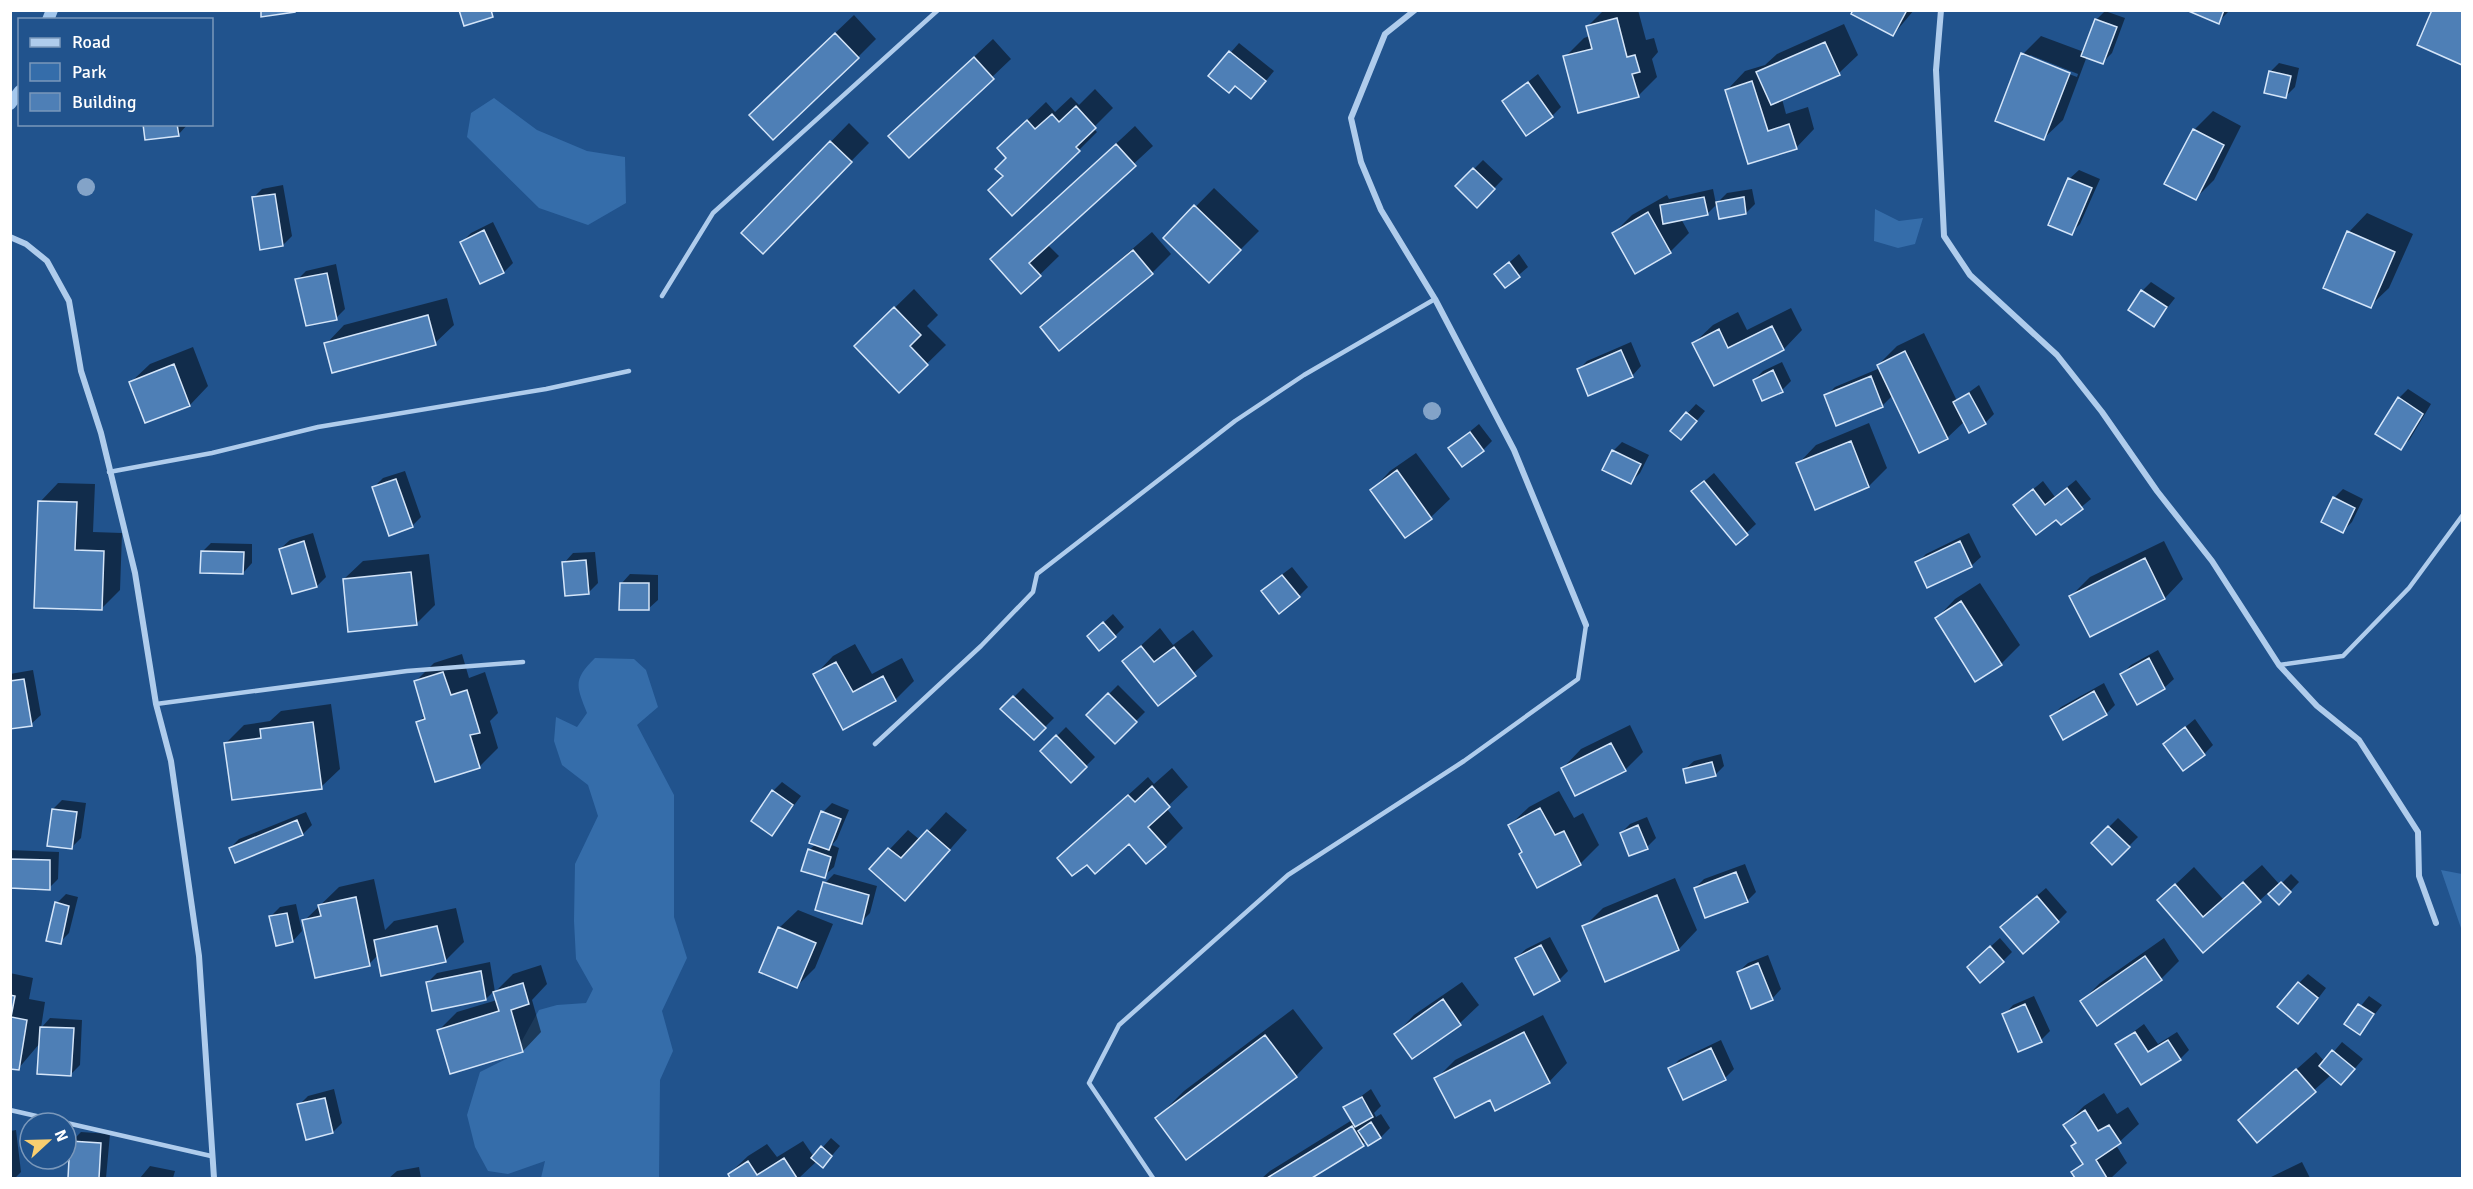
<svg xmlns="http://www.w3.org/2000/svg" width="2473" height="1189" viewBox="0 0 2473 1189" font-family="Signika,sans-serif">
  <rect width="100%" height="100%" fill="#21538d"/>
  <path fill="#356daa" d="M494,98L537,130L587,151L625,157L626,203L588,225L539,208L467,137L471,113Z
    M1875,209L1899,221L1923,218L1915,244L1898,248L1874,241Z
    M595,658L634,659L646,670L658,707L637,725L674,795V917L687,958L662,1011L673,1051L660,1080L659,1178H541L545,1161L508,1174L488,1171L475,1147L467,1115L480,1072L514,1055L539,1010L557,1005L586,1003L593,989L576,959L574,921L575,864L598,816L588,785L562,765L554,741L556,717L577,727L587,713C576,685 573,680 595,658Z
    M2441,870L2462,874V931Z"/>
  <path fill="#0007" fill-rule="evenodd" d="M1604,10H1638L1646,40L1654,38L1658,52L1652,59L1657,77L1638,96L1565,57L1584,38L1590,36L1588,26Z
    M1855,10H1914L1893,35Z
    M2190,10H2230L2218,22Z
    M2434,10H2462V63L2419,44Z
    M2105,11L2125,18L2112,53L2103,62L2087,56L2063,120L2044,138L2023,54L2041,36L2084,52L2096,20ZM2030,55L2078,74L2077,77L2030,59Z
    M854,15L876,39L858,57L769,96Z
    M1844,24L1858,55L1839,73L1782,99L1786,114L1808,107L1814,129L1796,148L1749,163L1727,90L1745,71L1765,65L1777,54Z
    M993,39L1011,59L909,156V118Z
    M1239,43L1274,71L1260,88L1236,84L1211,75Z
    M2279,63L2299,68L2295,87L2285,97L2270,72Z
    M1538,74L1561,107L1552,116L1504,101Z
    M1095,89L1113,108L1093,128L1097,132L1079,150L1004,176L1017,130L1046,102L1055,112L1071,97L1079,105Z
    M2213,111L2241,126L2214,180L2195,199L2194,130Z
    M849,123L869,143L763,251L743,232Z
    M145,124H188L178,135Z
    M1135,126L1153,146L1047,244L1059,256L1022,292L992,259Z
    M1483,160L1503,179L1477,206L1457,186Z
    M2079,170L2100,179L2080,224L2071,233L2069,179Z
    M283,185L292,236L283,245L253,198L262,189Z
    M1214,188L1259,231L1209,281L1165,238Z
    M1713,189L1716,204L1727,193L1752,189L1755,204L1746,213L1718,203L1707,214L1681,219L1689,233L1670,252L1614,233L1632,215L1667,195L1669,199Z
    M2367,213L2413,234L2389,288L2370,306L2349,232Z
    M493,222L513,263L504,272L481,282L462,242L471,233Z
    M1152,232L1171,254L1152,273L1059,349L1042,327Z
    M1519,254L1528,267L1506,286L1496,274Z
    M336,264L345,309L336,318L297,280L306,271Z
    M2151,282L2175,298L2154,325L2142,291Z
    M914,289L938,315L927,326L946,345L899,391L875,327Z
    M447,298L454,325L435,343L326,344L344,325Z
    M1791,308L1802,330L1784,349L1715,384L1694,343L1713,325L1738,312L1747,330Z
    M1924,333L1957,401L1979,385L1994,414L1985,423L1965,421L1947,438L1893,395L1882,406L1826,396L1835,387L1880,368L1878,365L1897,346Z
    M1631,342L1641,366L1632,376L1578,370L1587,361Z
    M193,347L208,386L190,405L131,382L150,364Z
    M1782,362L1791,381L1782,390L1754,380L1763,371Z
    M2408,389L2431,404L2410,439L2401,448L2399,398Z
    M1696,404L1705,411L1690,429L1672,430Z
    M1869,423L1887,468L1869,486L1798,464L1816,445Z
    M1479,424L1492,441L1483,450L1450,448Z
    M1622,442L1649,455L1640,473L1631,482L1613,451Z
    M1416,453L1450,499L1431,517L1405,536L1372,490L1390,471Z
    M405,471L421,517L412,526L374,487L383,478Z
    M1714,473L1756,524L1736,543L1693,491Z
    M2076,480L2091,499L2062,523L2024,497L2043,481L2055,497Z
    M58,483L95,484L93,532L122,533L120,590L101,609L40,502Z
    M2343,489L2363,499L2352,522L2343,531L2334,498Z
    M313,533L326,577L317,586L280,549L290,540Z
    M1969,533L1981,557L1971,566L1928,586L1917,563L1926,554Z
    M2164,541L2183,579L2165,598L2090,635L2071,596L2090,577Z
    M211,543L252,544V563L243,573L202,552Z
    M595,552L598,583L588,593L564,563L573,553Z
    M429,554L435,605L416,624L344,579L363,561Z
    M1292,567L1308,587L1299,596L1272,582Z
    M630,574L658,575V600L648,609L621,584Z
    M1980,583L2020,645L2001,664L1976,680L1937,618L1955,599Z
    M1113,614L1124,627L1115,636H1089Z
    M1160,628L1173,645L1193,630L1213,656L1158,704L1124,661Z
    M855,644L872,674L902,658L914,681L895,700L844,728L815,675L833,656Z
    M2158,650L2174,679L2164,688L2122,674L2131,665Z
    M462,654L469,678L485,672L498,713L490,721L498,748L479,767L418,722L426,715L416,681L434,663Z
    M33,670L41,715L31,724L10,728V674Z
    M2104,683L2115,705L2106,714L2052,716L2061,707Z
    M1118,685L1145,712L1115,742L1088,715Z
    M1023,688L1054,718L1034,738L1002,709Z
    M331,704L340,769L321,787L226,743L244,725L270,721L281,711Z
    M2195,719L2213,745L2204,754L2165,744Z
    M1630,725L1643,752L1625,770L1563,768L1581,749Z
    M1066,727L1095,757L1071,781L1042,751Z
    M1721,754L1724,766L1715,775L1684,770L1694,761Z
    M1172,768L1188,787L1166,808L1183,828L1165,846L1129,842L1087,863L1059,858L1148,777L1154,784Z
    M782,782L801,796L772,834L773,791Z
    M1559,791L1574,818L1583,813L1599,845L1580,864L1537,886L1510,825L1529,807Z
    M62,800L86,803L81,838L72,847L53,809Z
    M832,803L849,810L837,839L832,845L839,848L834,867L824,876L809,850L816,844L823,812Z
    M306,812L312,825L303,834L230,848L239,839Z
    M946,812L967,830L923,880L871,869L908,830L920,840Z
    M1647,817L1656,838L1647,847L1621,833L1630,824Z
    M2118,818L2138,837L2112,863L2093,843Z
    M10,850L59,852L58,879L49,888L10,887Z
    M1745,864L1756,892L1747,901L1695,888L1704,879Z
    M2262,865L2280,885L2291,874L2299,882L2279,903L2269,892L2203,951L2159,900L2194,867L2223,899Z
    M834,874L877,886L870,913L861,922L825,883Z
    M1675,878L1697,930L1679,949L1606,980L1584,927L1603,908Z
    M374,879L385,930L394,921L456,908L464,942L445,961L378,955L369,964L304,921L339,887Z
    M2046,888L2067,912L2058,921L2011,918Z
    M66,894L78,897L69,933L60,942L57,903Z
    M296,904L302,931L293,941L271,916L280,907Z
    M798,910L833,924L815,968L796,987L779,928Z
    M1550,937L1568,971L1559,980L1516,958L1526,949Z
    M2000,938L2012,952L2003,961L1978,958Z
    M2164,938L2179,961L2161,979L2082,1001L2100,983Z
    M1768,955L1781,989L1772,999L1738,972L1748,963Z
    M490,962L495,992L513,974L541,965L547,984L532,1000L541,1032L523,1051L451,1072L438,1031L457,1012L497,1000L494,991L486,999L428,982L437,973Z
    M10,973L33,978L29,999L45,1002L41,1028L50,1018L82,1020L80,1065L71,1074L40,1043L18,1069L10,1067Z
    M2308,974L2326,988L2307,1013L2299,983Z
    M1462,982L1479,1005L1460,1023L1412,1057L1396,1034L1414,1015Z
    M2034,996L2050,1031L2041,1040L2004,1015L2013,1005Z
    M2369,996L2382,1005L2360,1033L2346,1024Z
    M1293,1009L1323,1048L1296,1076L1187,1158L1157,1118L1184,1091Z
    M1543,1015L1567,1063L1549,1082L1436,1079L1455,1060Z
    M2144,1024L2158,1044L2177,1032L2189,1050L2180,1059L2142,1083L2117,1044Z
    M1721,1040L1734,1069L1725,1078L1684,1098L1670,1069L1679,1060Z
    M2342,1042L2363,1059L2350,1074L2331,1075L2257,1141L2240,1120L2316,1052L2325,1062Z
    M334,1089L342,1123L333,1132L299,1105L308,1096Z
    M1371,1089L1381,1106L1374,1113L1376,1117L1381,1114L1390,1128L1381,1137L1368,1144L1367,1141L1309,1178H1262L1270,1171L1352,1120L1345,1108Z
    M2104,1093L2117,1114L2128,1107L2139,1124L2116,1145L2127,1163L2111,1178H2077L2073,1172L2084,1162L2077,1142L2065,1125L2084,1106Z
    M16,1130L21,1172L15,1178H10V1131Z
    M81,1132L110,1134L106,1178H69L72,1141Z
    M831,1138L840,1146L823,1166L817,1161L799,1178H732L729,1174L748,1156L767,1144L777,1157L803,1141L814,1157Z
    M2302,1162L2310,1178H2269Z
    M150,1166L175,1171L173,1178H140Z
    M419,1167L421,1178H389L397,1171Z"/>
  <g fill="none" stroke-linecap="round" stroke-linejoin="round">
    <path stroke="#a3c7ed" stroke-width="12" d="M48,20L52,10
      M10,104L20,91"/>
  </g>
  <path fill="#4e7fb6" stroke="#d4e5f9" stroke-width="1.5" d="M261,10H295V12L261,17Z
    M459,10H491L493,17L464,26Z
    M1853,10H1907L1893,36L1851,14Z
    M2186,10H2224L2219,24Z
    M2432,10H2462V65L2417,45Z
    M1617,18L1627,57L1635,55L1640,72L1632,74L1639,97L1578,113L1563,56L1592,49L1586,26Z
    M2095,19L2117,27L2103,64L2081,56Z
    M835,33L859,58L773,140L749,115Z
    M1825,42L1840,75L1771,105L1756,72Z
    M1229,51L1266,81L1251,99L1235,86L1229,93L1208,76Z
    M2021,53L2070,73L2044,140L1995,121Z
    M974,57L994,79L909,158L888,136Z
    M2269,71L2291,76L2286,98L2264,93Z
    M1752,81L1768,131L1789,124L1797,149L1748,164L1725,90Z
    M1528,82L1553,117L1526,136L1502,101Z
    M1076,106L1096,128L1076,147L1080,151L1012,216L988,190L1003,176L995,169L1006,158L997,148L1027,120L1035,129L1052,114L1059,122Z
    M143,124H177L179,136L145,140Z
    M2193,129L2224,145L2196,200L2164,184Z
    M830,141L852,162L763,254L741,233Z
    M1116,144L1136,166L1029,263L1041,276L1021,294L990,259Z
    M1473,168L1495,189L1477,208L1455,186Z
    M2068,178L2092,188L2072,235L2048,225Z
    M275,194L283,246L260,250L252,197Z
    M1704,197L1708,215L1663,224L1660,205Z
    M1744,197L1746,214L1719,219L1716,202Z
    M1194,205L1241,250L1209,283L1163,238Z
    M1648,212L1671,253L1635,274L1612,233Z
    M484,230L504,273L480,284L460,242Z
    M2347,231L2395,252L2371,308L2323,288Z
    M1133,250L1153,274L1059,351L1040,327Z
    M1509,262L1520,277L1505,288L1494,274Z
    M327,273L337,320L306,326L295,279Z
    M2141,290L2167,307L2154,327L2128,310Z
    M894,307L921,335L910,346L928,365L899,393L854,346Z
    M428,315L436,345L332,373L324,343Z
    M1772,326L1784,350L1714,386L1692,343L1719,329L1728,348Z
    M1621,350L1633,377L1588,396L1577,369Z
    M1905,351L1948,439L1919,453L1877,365Z
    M174,364L190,406L145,423L129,382Z
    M1773,370L1783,392L1762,401L1753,380Z
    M1871,376L1883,407L1836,426L1824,395Z
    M1969,393L1986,424L1969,433L1953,402Z
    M2398,397L2423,414L2401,450L2375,434Z
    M1686,412L1697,421L1681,440L1670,431Z
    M1470,432L1484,451L1462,467L1448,448Z
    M1851,441L1869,487L1815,510L1796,463Z
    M1612,450L1641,464L1631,484L1602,470Z
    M1397,470L1432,519L1405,538L1370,490Z
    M396,479L413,527L389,536L372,487Z
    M1704,481L1748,535L1736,545L1691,491Z
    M2067,488L2083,509L2061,525L2056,520L2036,535L2013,505L2033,489L2045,505Z
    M2333,497L2355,508L2343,533L2321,522Z
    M38,501L77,502L75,550L104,551L102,610L34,608Z
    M304,541L317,587L292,594L279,549Z
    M1960,541L1972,567L1927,588L1915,562Z
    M201,551L244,552L243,574L200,573Z
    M2145,558L2165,599L2090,637L2069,596Z
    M586,560L589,594L565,596L562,562Z
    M411,572L417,625L348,632L343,579Z
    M1282,575L1300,597L1279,614L1261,591Z
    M620,583H649V610H619Z
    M1961,601L2002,665L1975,682L1935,618Z
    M1103,622L1116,637L1099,651L1087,636Z
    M1141,646L1154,662L1174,647L1196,676L1158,706L1122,661Z
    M2149,658L2165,689L2137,705L2120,674Z
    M836,662L853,692L883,676L896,701L843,730L813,674Z
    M443,672L451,695L467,690L480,733L470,735L480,768L435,782L416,722L425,719L414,681Z
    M24,679L32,726L10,729V681Z
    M2094,691L2107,715L2063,740L2050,716Z
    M1108,693L1137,722L1115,744L1086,715Z
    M1013,696L1046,728L1034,740L1000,709Z
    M313,722L322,789L232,800L224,743L261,738L260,729Z
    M2185,727L2205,755L2183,771L2163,744Z
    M1056,735L1087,767L1071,783L1040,751Z
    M1611,743L1626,771L1575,796L1561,768Z
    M1712,762L1716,776L1686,783L1683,769Z
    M1152,786L1170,807L1148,827L1166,847L1146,864L1129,844L1095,874L1087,865L1072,876L1057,858L1128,795L1135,802Z
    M772,790L793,805L772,836L751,821Z
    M1540,808L1555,835L1564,831L1581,865L1537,888L1519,854L1522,852L1508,825Z
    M52,809L77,812L72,849L47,846Z
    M821,811L841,819L829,850L809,843Z
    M297,820L303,835L235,863L229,848Z
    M1638,825L1648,849L1629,856L1620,833Z
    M2108,826L2130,847L2112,865L2091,843Z
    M927,830L950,850L905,901L869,869L888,848L901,858Z
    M808,849L831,857L825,878L801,871Z
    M10,859L50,860V890L10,888Z
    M1736,872L1748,902L1705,918L1694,888Z
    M823,882L869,895L862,924L815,910Z
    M2243,882L2261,902L2203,953L2157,900L2175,884L2203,917Z
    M2281,882L2291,892L2279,905L2268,894Z
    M1657,895L1679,950L1605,982L1582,926Z
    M2037,896L2059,922L2023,954L2000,927Z
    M356,897L370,966L315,978L302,920L321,916L318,905Z
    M55,902L69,906L61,944L46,941Z
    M287,913L293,942L276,946L269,916Z
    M437,926L446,962L381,976L374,940Z
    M778,927L816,943L797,988L759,972Z
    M1541,945L1560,981L1534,995L1515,958Z
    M1990,946L2004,962L1980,983L1967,967Z
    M2145,956L2162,980L2097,1026L2080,1001Z
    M1758,963L1773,1000L1751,1009L1737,972Z
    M481,971L486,1000L432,1011L426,982Z
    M2298,982L2318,998L2298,1024L2277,1007Z
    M523,983L529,1004L511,1010L523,1052L450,1074L437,1030L499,1011L493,992Z
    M10,995L15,996L11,1017L27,1020L19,1070L10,1069Z
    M1443,999L1461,1025L1412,1059L1394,1034Z
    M2025,1004L2042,1042L2018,1052L2002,1014Z
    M2358,1004L2374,1014L2360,1035L2344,1024Z
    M40,1027L74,1028L71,1076L37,1074Z
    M1524,1032L1550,1083L1495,1111L1490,1100L1455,1118L1434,1078Z
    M2135,1032L2148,1052L2168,1040L2181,1060L2141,1085L2115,1044Z
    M1265,1035L1297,1077L1186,1160L1155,1118Z
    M1711,1048L1726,1080L1683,1100L1668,1068Z
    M2332,1050L2355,1069L2341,1085L2319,1066Z
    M2296,1069L2316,1092L2257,1143L2238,1120Z
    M1362,1097L1373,1117L1355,1127L1343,1107Z
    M325,1098L333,1133L306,1140L297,1104Z
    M2085,1110L2098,1131L2109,1125L2121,1143L2096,1160L2107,1178H2075L2071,1172L2083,1164L2071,1146L2076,1143L2063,1125Z
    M1371,1122L1381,1138L1368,1146L1358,1131Z
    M1352,1126L1364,1146L1312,1178H1267Z
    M70,1141L101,1143L99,1178H68Z
    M821,1146L832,1156L823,1168L811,1158Z
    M784,1158L797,1178H730L728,1174L748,1161L757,1175Z"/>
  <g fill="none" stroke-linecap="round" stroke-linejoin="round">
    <path stroke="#afccec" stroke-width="4.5" d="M662,296L713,213L938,10
      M109,472L212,453L318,427L546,389L629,371
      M2279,665L2343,656L2409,588L2462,516
      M156,704L407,671L523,662
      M875,744L981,646L1033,592L1037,574L1235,421L1304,375L1435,299
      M10,1110L211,1156
      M1153,1178L1089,1083L1119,1025L1288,875L1464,761L1578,679L1586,625"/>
    <path stroke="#afccec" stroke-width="6" d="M1415,10L1385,34L1351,118L1361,162L1381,210L1435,299L1514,450L1586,625
      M1941,10L1936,70L1944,236L1970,275L2057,355L2102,412L2157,491L2212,561L2279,665L2317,706L2359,740L2418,832L2419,876L2436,923
      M10,237L26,244L47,261L69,301L81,371L101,433L135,573L156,704L171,761L199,956L214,1178"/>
  </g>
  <g fill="#83a3c8">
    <circle cx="86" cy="187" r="9"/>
    <circle cx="1432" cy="411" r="9"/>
  </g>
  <rect width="2473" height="1189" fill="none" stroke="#ffffff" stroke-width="24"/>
  <rect x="18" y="18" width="195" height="108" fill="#21538d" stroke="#7a98bb" stroke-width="1.5"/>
  <rect x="30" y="38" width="30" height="9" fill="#afccec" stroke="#7a98bb" stroke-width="1.5"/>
  <text x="72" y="48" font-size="18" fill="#ffffff">Road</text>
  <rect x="30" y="63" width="30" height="18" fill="#356daa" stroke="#7a98bb" stroke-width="1.5"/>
  <text x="72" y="78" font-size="18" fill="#ffffff">Park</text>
  <rect x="30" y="93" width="30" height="18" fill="#4e7fb6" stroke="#7a98bb" stroke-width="1.5"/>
  <text x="72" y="108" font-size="18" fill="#ffffff">Building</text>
  <g transform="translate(48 1141) rotate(68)"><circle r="28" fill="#21538d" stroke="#7a98bb" stroke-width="1.5"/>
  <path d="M0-4.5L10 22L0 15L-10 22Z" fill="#f8ce70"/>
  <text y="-9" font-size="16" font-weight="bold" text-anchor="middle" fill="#ffffff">N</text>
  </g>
</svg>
